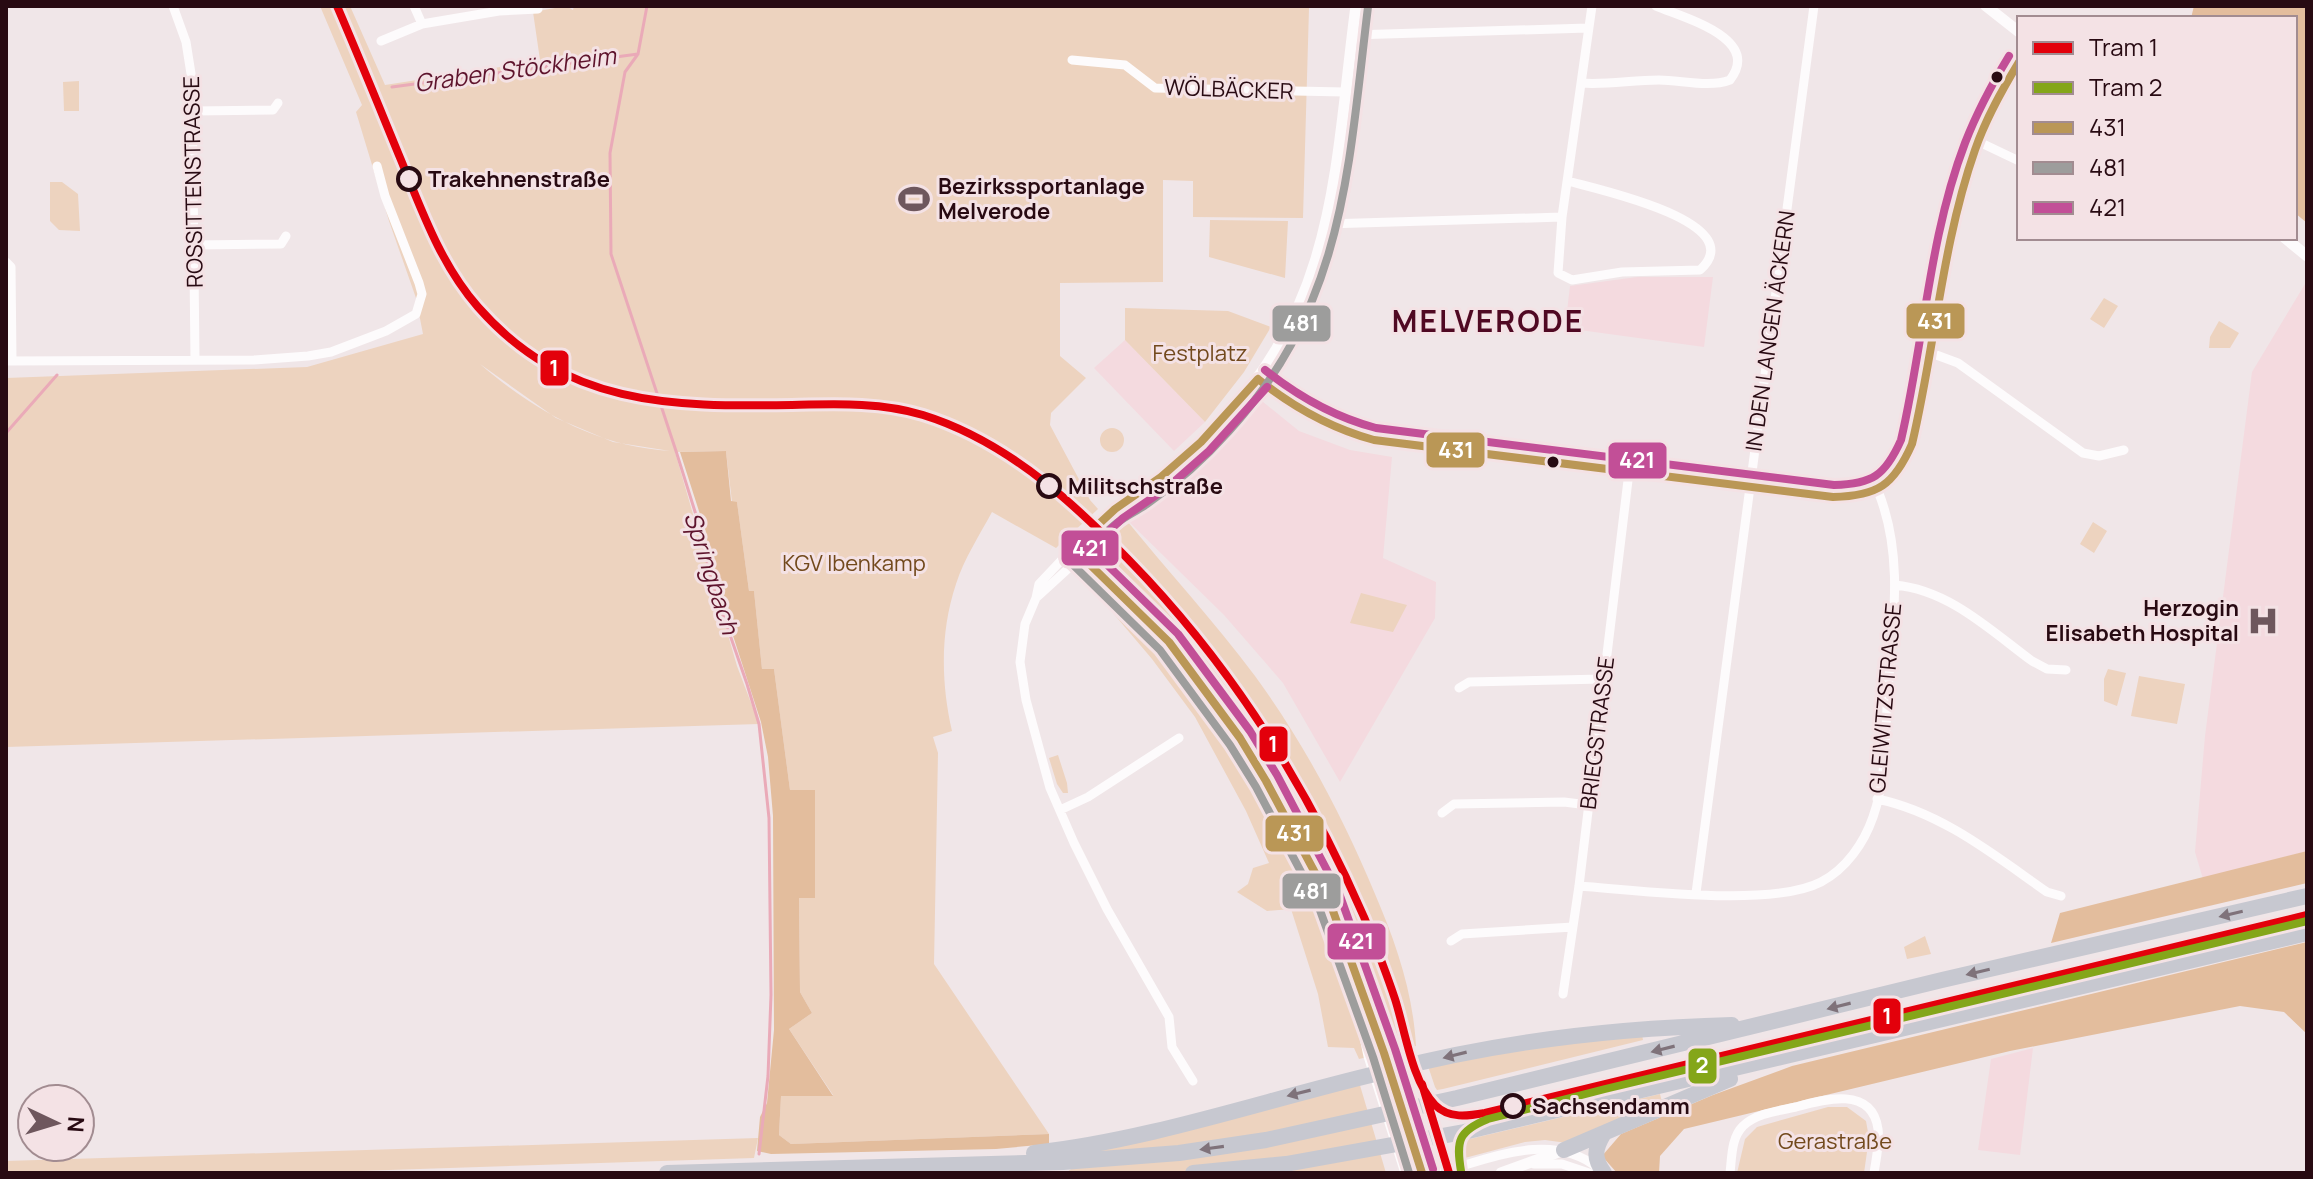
<svg xmlns="http://www.w3.org/2000/svg" width="2313" height="1179" viewBox="0 0 2313 1179" font-family="Manrope,sans-serif">
  <rect width="100%" height="100%" fill="#f0e6e8"/>
  <path fill="#f4dadf" d="M1637,277H1713L1704,347L1565,328L1570,286Z
    M2305,284L2307,851L2203,879L2195,852L2205,736L2252,372Z
    M1125,340L1205,422L1174,451L1094,368Z
    M1257,397L1299,431L1350,450L1392,457L1383,558L1436,582L1435,618L1340,782L1283,683L1224,615L1123,516L1181,472L1221,436Z
    M2033,1048L2020,1155L1978,1150L1991,1059Z"/>
  <path fill="#edd3bf" fill-rule="evenodd" d="M320,6H350L385,85L572,56L540,60L533,12L566,6L573,10L574,6L1309,8L1303,218L1193,217V181L1163,180V282L1060,283V356L1086,378L1051,413L1050,425L1090,500L1098,509L1056,548L992,512C979,536 964,559 956,584C940,632 941,683 952,731L933,737L938,753L934,964L1049,1134L791,1144L779,1135L781,1096L833,1095L789,1029L812,1013L800,992L799,898H814L815,790H790L774,669H762L754,591H749L737,502H732L726,451L675,452L737,666L759,724L6,747V378L307,367L423,334L416,298L389,221L356,112L362,105ZM480,364L556,418L613,442L670,451C598,447 534,411 480,364Z
    M79,81V111H64L63,82Z
    M50,182H62L78,194L80,231L59,230L50,221Z
    M1210,220L1288,221L1285,278L1209,257Z
    M2104,298L2118,306L2104,328L2090,319Z
    M1125,308L1228,311L1271,327L1244,372L1205,422L1125,340Z
    M2219,321L2239,333L2230,348H2209L2210,337Z
    M1100 440a12 12 0 1 1 24 0a12 12 0 1 1-24 0Z
    M1123,516C1166,569 1214,621 1255,676C1304,743 1343,817 1375,894C1396,943 1413,992 1416,1046L1359,1059L1354,1048L1328,1047L1318,994L1291,909L1267,911L1237,892L1248,884L1253,868L1269,863L1246,811L1195,717L1152,659L1079,573L1076,564Z
    M2093,522L2107,531L2094,553L2080,544Z
    M1361,593L1407,605L1393,632L1350,623Z
    M2108,669L2126,673L2117,706L2104,701V679Z
    M2139,676L2185,684L2177,724L2131,716Z
    M1058,755L1067,783L1068,793H1063L1057,784L1049,758Z
    M1925,936L1931,954L1907,959L1904,947Z
    M1642,1035L1643,1040L1443,1089L1437,1090L1435,1087L1428,1066L1530,1045Z
    M1359,1082L1386,1173H1066L1094,1151Z
    M1660,1094L1662,1102L1567,1143L1545,1140L1525,1142L1461,1159L1457,1156V1142Z
    M1828,1107H1847L1866,1121L1869,1138L1864,1173H1737L1745,1139L1757,1127Z
    M758,1138L754,1158L298,1173H6V1161Z"/>
  <path fill="#e3bd9d" d="M2194,6H2307V223L2295,213V18H2191Z
    M726,451L731,501L737,502L749,591H754L762,669H774L790,790H815V898H799L800,992L812,1013L789,1029L833,1096H781L779,1135L791,1144L1049,1134V1144L996,1149L771,1154L757,1151L760,1117L767,1103L774,1030L773,816L768,757L761,722L725,611L707,549L706,533L680,452Z
    M2307,851V883L2051,943L2060,913Z
    M2307,942V1034L2284,1012L2240,1006L2010,1051L1684,1129L1660,1156L1659,1173H1617L1602,1156L1621,1134L1713,1095L1792,1066Z"/>
  <g fill="none" stroke-linecap="round" stroke-linejoin="round">
    <path stroke="#eaaab8" stroke-width="3" d="M647,6L638,54L625,72L610,153L611,254L676,451L697,518L712,583L747,684L759,724L769,818L771,995L768,1076L759,1154
      M392,87L638,54
      M6,433L57,375"/>
    <path stroke="#fdfbfc" stroke-width="9" d="M173,6L186,42L192,80L195,360
      M414,6L422,24
      M1352,35L1588,28
      M381,41L422,24L499,11L538,9
      M1072,60L1125,65L1155,88L1345,92
      M1581,83C1607,85 1632,80 1659,80C1681,80 1709,88 1730,80C1762,38 1684,18 1656,6
      M193,111L273,110L278,103
      M1977,141L2019,161
      M1568,181C1596,189 1753,222 1700,270L1622,272L1572,280L1558,273L1562,217L1592,6
      M1326,224L1562,217
      M194,245L281,244L286,236
      M6,262L11,267L12,361
      M1931,353L1958,363L2083,453L2099,456L2124,450
      M6,361L254,360L308,356L331,352L386,331L416,314L422,294L419,283L385,196L377,166
      M1258,379C1293,408 1329,429 1374,440L1833,497C1878,498 1896,486 1912,444C1946,322 1944,167 2019,62
      M1073,548L1039,584L1036,598L1025,624L1020,662L1026,700L1050,788L1074,843L1107,909L1169,1017L1172,1047L1193,1081
      M1895,585C1949,590 1990,630 2032,661L2047,669L2066,670
      M1036,598L1082,556
      M1459,688L1469,682L1603,679
      M1877,799C1941,812 1994,855 2047,892L2061,896
      M1060,810L1088,797L1179,738
      M1442,813L1454,804L1564,802L1588,805
      M1579,886C1638,890 1771,908 1821,882C1846,869 1864,843 1873,817C1887,778 1885,731 1888,690C1893,623 1904,555 1878,491
      M1696,893L1814,6
      M1451,941L1462,934L1573,927
      M1563,994L1579,886L1629,472
      M1534,1164H1562L1589,1173
      M1438,1173C1490,1159 1551,1130 1598,1168
      M1730,1173C1732,1157 1731,1138 1743,1126C1757,1113 1778,1111 1796,1107C1825,1099 1872,1086 1878,1129C1880,1143 1876,1159 1874,1173"/>
    <path stroke="#fdfbfc" stroke-width="11" d="M1356,6C1335,163 1338,301 1220,423C1193,451 1162,480 1129,502C1124,505 1118,507 1113,511C1099,521 1086,536 1073,548L1169,642L1240,738L1266,781L1328,897L1384,1053L1422,1173
      M1986,6L2019,32
      M2285,238L2307,256
      M1082,556L1107,532L1126,504
      M1352,975L1369,1056L1406,1173
      M1501,1173L1564,1150"/>
    <path stroke="#c7c8d0" stroke-width="16" d="M1390,1070C1502,1041 1616,1028 1732,1025
      M1603,1135C1594,1150 1594,1159 1604,1173
      M1564,1150L1730,1079
      M1034,1153C1150,1140 1262,1101 1375,1074
      M667,1173L1063,1162L1179,1153L1266,1140L1457,1098L1942,980L2307,896
      M1193,1173L1286,1164L1464,1132L2307,933"/>
    <defs>
      <path id="bus-1" d="M1258,379C1293,407 1330,428 1374,440L1833,497C1878,496 1894,485 1912,444C1935,347 1942,244 1975,150C1986,118 2002,90 2019,62
        M1073,548L1169,642L1240,738L1266,781L1328,897L1384,1053L1422,1173
        M1073,548L1115,509L1161,477L1201,442L1258,379"/>
      <path id="bus-2" d="M1065,557L1160,650L1230,745L1256,787L1317,902L1373,1057L1409,1173
        M1081,557C1093,546 1104,533 1117,523C1126,516 1137,511 1147,504C1177,483 1205,458 1229,431C1345,303 1348,170 1368,7"/>
      <path id="bus-3" d="M1265,370C1299,397 1334,417 1376,428L1834,485C1872,484 1885,476 1901,440C1924,342 1929,237 1965,143C1977,112 1992,84 2009,56
        M1267,387L1209,451L1168,487L1123,518L1090,548L1178,634L1250,731L1277,775L1339,893L1395,1049L1433,1169"/>
    </defs>
    <use href="#bus-1" stroke="#f4e2e5" stroke-width="14"/>
    <use href="#bus-2" stroke="#f4e2e5" stroke-width="14"/>
    <use href="#bus-3" stroke="#f4e2e5" stroke-width="14"/>
    <use href="#bus-1" stroke="#ba9756" stroke-width="8"/>
    <use href="#bus-2" stroke="#9d9d9c" stroke-width="8"/>
    <use href="#bus-3" stroke="#c24f97" stroke-width="8"/>
    <defs>
      <path id="tram-1" d="M337,6C359,57 380,109 401,160C422,211 441,265 478,307C565,406 670,407 792,405C835,404 881,402 923,415C1013,443 1084,512 1147,579C1239,678 1310,793 1364,917C1375,944 1386,972 1395,999C1405,1030 1412,1082 1435,1105C1449,1119 1468,1116 1485,1113L2307,915
        M1422,1084L1449,1173"/>
      <path id="tram-2" d="M1461,1171C1456,1141 1458,1131 1488,1119L1605,1089L2307,921"/>
    </defs>
    <use href="#tram-1" stroke="#f4e2e5" stroke-width="14"/>
    <use href="#tram-2" stroke="#f4e2e5" stroke-width="14"/>
    <use href="#tram-1" stroke="#e3000b" stroke-width="8"/>
    <use href="#tram-2" stroke="#84a619" stroke-width="8"/>
  </g>
  <defs><path id="oneway-solid" d="M-6-.8H1V-3.2L6.5 0L1 3.2V.8H-6Z" transform="scale(2)"/></defs>
  <g fill="#7f727a">
    <use href="#oneway-solid" transform="translate(2231 914) rotate(167)"/>
    <use href="#oneway-solid" transform="translate(1978 972) rotate(167)"/>
    <use href="#oneway-solid" transform="translate(1839 1006) rotate(166)"/>
    <use href="#oneway-solid" transform="translate(1663 1049) rotate(166)"/>
    <use href="#oneway-solid" transform="translate(1455 1055) rotate(166)"/>
    <use href="#oneway-solid" transform="translate(1299 1093) rotate(166)"/>
    <use href="#oneway-solid" transform="translate(1212 1148) rotate(172)"/>
  </g>
  <defs>
    <symbol id="stadium-bare" viewBox="-9 -9 18 18"><path d="M0-5a6.5 5 0 1 0 0 10a6.5 5 0 1 0 0-10ZM-3.5-1.8h7v3.6h-7Z" fill="#6e575d" stroke="#f4e2e5" stroke-width="2.5" paint-order="stroke"/></symbol>
    <symbol id="hospital-bare" viewBox="-9 -9 18 18"><path d="M-5-5h3v3.5h4V-5h3V5h-3V1.5h-4V5h-3Z" fill="#6e575d" stroke="#f4e2e5" stroke-width="2.5" paint-order="stroke"/></symbol>
  </defs>
  <g fill-rule="evenodd">
    <use href="#stadium-bare" x="892" y="177" width="44" height="44"/>
    <use href="#hospital-bare" x="2241" y="599" width="44" height="44"/>
  </g>
  <g fill="#280a12" stroke="#f4e2e5" stroke-width="3">
    <circle cx="1997" cy="77" r="7"/>
    <circle cx="1553" cy="462" r="7"/>
  </g>
  <g fill="#f4e2e5" stroke="#280a12" stroke-width="4">
    <circle cx="409" cy="179" r="11"/>
    <circle cx="1049" cy="486" r="11"/>
    <circle cx="1513" cy="1106" r="11"/>
  </g>
  <g text-anchor="middle" stroke-width="6" stroke-linejoin="round" paint-order="stroke">
    <g font-size="22" fill="#280a12" stroke="#f4e2e5">
      <text transform="translate(1229 89) rotate(2)" y="8">WÖLBÄCKER</text>
      <text transform="translate(193 182) rotate(-91)" y="8">ROSSITTENSTRASSE</text>
      <text transform="translate(1770 331) rotate(-82)" y="8">IN DEN LANGEN ÄCKERN</text>
      <text transform="translate(1885 698) rotate(-85)" y="8">GLEIWITZSTRASSE</text>
      <text transform="translate(1597 733) rotate(-83)" y="8">BRIEGSTRASSE</text>
    </g>
    <g font-size="22" font-weight="bold" fill="#280a12" stroke="#f4e2e5" text-anchor="start">
      <text x="428" y="187">Trakehnenstraße</text>
      <text x="1068" y="494">Militschstraße</text>
      <text x="1532" y="1114">Sachsendamm</text>
    </g>
    <g font-size="22" font-weight="bold" fill="#280a12" stroke="#f4e2e5" text-anchor="start">
      <text x="938" y="194">Bezirkssportanlage<tspan x="938" dy="25">Melverode</tspan></text>
      <text x="2239" y="616" text-anchor="end">Herzogin<tspan x="2239" dy="25">Elisabeth Hospital</tspan></text>
    </g>
    <g font-size="22" fill="#72491c" stroke="#f4e2e5">
      <text x="1200" y="361">Festplatz</text>
      <text x="854" y="571">KGV Ibenkamp</text>
      <text x="1835" y="1149">Gerastraße</text>
    </g>
    <g font-size="24" font-style="italic" fill="#5e132c" stroke="#f4e2e5">
      <text transform="translate(515 70) rotate(-8)" y="8">Graben Stöckheim</text>
      <text transform="translate(711 573) rotate(72)" y="8">Springbach</text>
    </g>
    <g font-size="30" font-weight="bold" letter-spacing="2" fill="#500923" stroke="#f4e2e5">
      <text x="1488" y="332">MELVERODE</text>
    </g>
  </g>
  <g stroke="#f4e2e5" stroke-width="3">
    <rect x="1905" y="302" width="61" height="38" rx="8" fill="#ba9756"/>
    <rect x="1271" y="304" width="61" height="39" rx="8" fill="#9d9d9c"/>
    <rect x="539" y="349" width="31" height="38" rx="8" fill="#e3000b"/>
    <rect x="1425" y="431" width="61" height="38" rx="8" fill="#ba9756"/>
    <rect x="1607" y="441" width="61" height="39" rx="8" fill="#c24f97"/>
    <rect x="1060" y="529" width="60" height="38" rx="8" fill="#c24f97"/>
    <rect x="1258" y="725" width="31" height="38" rx="8" fill="#e3000b"/>
    <rect x="1264" y="814" width="61" height="39" rx="8" fill="#ba9756"/>
    <rect x="1281" y="872" width="61" height="38" rx="8" fill="#9d9d9c"/>
    <rect x="1326" y="922" width="61" height="39" rx="8" fill="#c24f97"/>
    <rect x="1872" y="997" width="30" height="38" rx="8" fill="#e3000b"/>
    <rect x="1687" y="1047" width="31" height="38" rx="8" fill="#84a619"/>
  </g>
  <g font-size="22" text-anchor="middle" font-weight="bold" fill="#fff">
    <text x="1935" y="329">431</text>
    <text x="1301" y="331">481</text>
    <text x="554" y="376">1</text>
    <text x="1456" y="458">431</text>
    <text x="1637" y="468">421</text>
    <text x="1090" y="556">421</text>
    <text x="1273" y="752">1</text>
    <text x="1294" y="841">431</text>
    <text x="1311" y="899">481</text>
    <text x="1356" y="949">421</text>
    <text x="1887" y="1024">1</text>
    <text x="1702" y="1073">2</text>
  </g>
  <rect width="2313" height="1179" fill="none" stroke="#280a12" stroke-width="16"/>
  <rect x="2017" y="16" width="280" height="224" fill="#f4e2e5" stroke="#a28c91" stroke-width="2"/>
  <rect x="2033" y="42" width="40" height="12" fill="#e3000b" stroke="#a28c91" stroke-width="2"/>
  <text x="2089" y="56" font-size="24" fill="#280a12">Tram 1</text>
  <rect x="2033" y="82" width="40" height="12" fill="#84a619" stroke="#a28c91" stroke-width="2"/>
  <text x="2089" y="96" font-size="24" fill="#280a12">Tram 2</text>
  <rect x="2033" y="122" width="40" height="12" fill="#ba9756" stroke="#a28c91" stroke-width="2"/>
  <text x="2089" y="136" font-size="24" fill="#280a12">431</text>
  <rect x="2033" y="162" width="40" height="12" fill="#9d9d9c" stroke="#a28c91" stroke-width="2"/>
  <text x="2089" y="176" font-size="24" fill="#280a12">481</text>
  <rect x="2033" y="202" width="40" height="12" fill="#c24f97" stroke="#a28c91" stroke-width="2"/>
  <text x="2089" y="216" font-size="24" fill="#280a12">421</text>
  <g transform="translate(56 1123) rotate(94)"><circle r="38" fill="#f4e2e5" stroke="#a28c91" stroke-width="2"/>
  <path d="M0-6L14 30L0 20L-14 30Z" fill="#6e575d"/>
  <text y="-12" font-size="22" font-weight="bold" text-anchor="middle" fill="#280a12">N</text>
  </g>
</svg>
